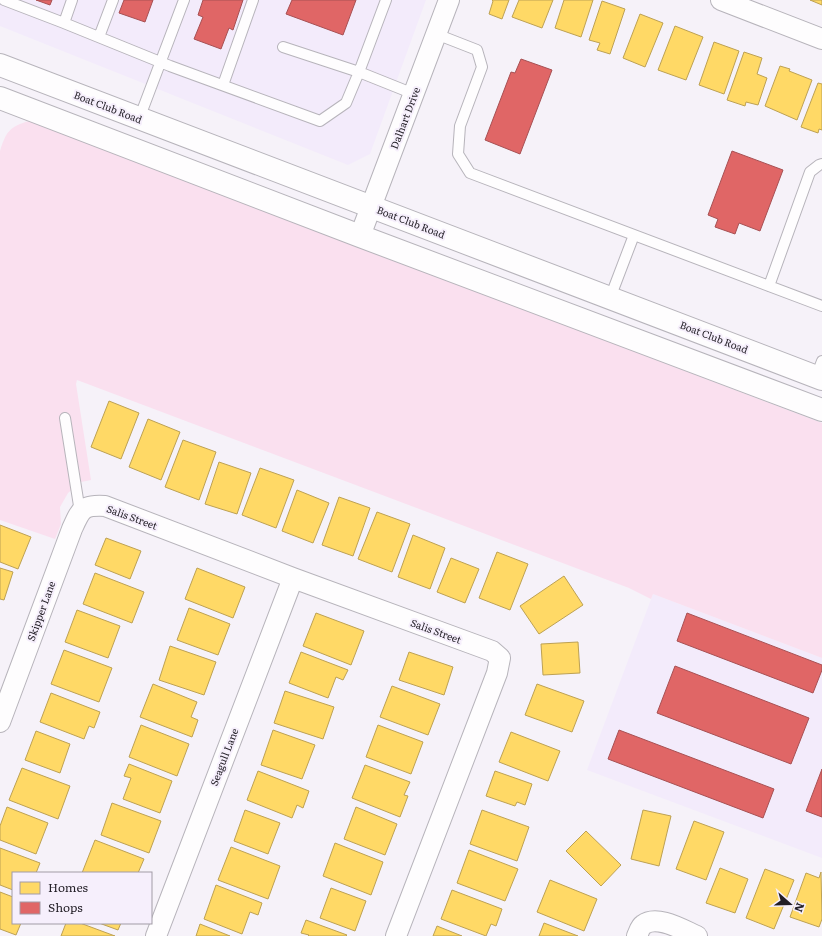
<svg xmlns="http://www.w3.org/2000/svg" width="822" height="936" viewBox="0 0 822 936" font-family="Literata,serif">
  <rect width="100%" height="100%" fill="#f6f2f9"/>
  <path fill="#f3ebfb" d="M0,0H426L370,154L348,165L0,26Z
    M653,594L822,658V858L587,770Z"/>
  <path fill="#fae0ef" d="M29,121L822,423V658L653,594L651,599L629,588L77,380L76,384L91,480L81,482L68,493L60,507L61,524L55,539L0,520V151C6,132 9,127 29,121Z"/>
  <path fill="#ffd966" stroke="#bda153" d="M492,0H509L502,19L489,14L493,1Z
    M519,0H553L542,28L512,17Z
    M564,0H593L581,37L555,28Z
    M810,0H822V5Z
    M602,1L625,9L610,54L597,50L600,43L589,40Z
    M640,14L663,23L645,67L623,58Z
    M675,26L703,37L686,80L658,70Z
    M714,42L739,51L724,94L699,85Z
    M744,52L762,58L757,74L767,78L758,105L746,102L745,106L727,100Z
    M780,66L790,69L789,71L812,80L797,120L765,106Z
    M818,83L822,84V130L819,129L818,133L801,127Z
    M109,401L139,413L121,459L91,447Z
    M148,419L180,432L161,480L129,467Z
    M183,440L216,452L199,500L165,487Z
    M219,462L251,473L237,514L205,504Z
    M260,468L294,480L276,528L242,515Z
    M297,490L329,503L313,543L282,531Z
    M339,497L370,508L353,556L322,545Z
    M377,512L410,524L392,572L358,559Z
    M0,525L31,537L18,569L0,562Z
    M413,535L445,548L430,589L398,577Z
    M106,538L141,551L130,579L95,565Z
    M497,552L528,564L510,610L479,598Z
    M451,558L479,569L465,603L437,592Z
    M0,568L13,572L4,600L0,599Z
    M197,568L245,587L233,618L185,599Z
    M95,573L144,592L132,623L83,604Z
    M564,576L583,605L539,634L520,606Z
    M189,608L230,624L218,655L177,640Z
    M77,610L120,626L108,658L65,642Z
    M316,613L364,631L351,665L303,646Z
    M578,642L580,673L543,675L541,644Z
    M170,646L216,662L204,695L159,680Z
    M64,650L112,668L99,702L51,684Z
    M301,652L348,670L343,680L336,677L328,698L289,683Z
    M409,652L453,667L444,695L399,680Z
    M153,684L197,702L191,717L198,720L192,737L140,717Z
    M537,684L584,701L572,732L525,715Z
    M392,686L440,704L428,735L380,717Z
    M285,691L334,707L323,739L274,723Z
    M51,693L100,712L94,728L89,726L84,739L40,722Z
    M141,725L189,744L177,776L129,757Z
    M378,725L423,742L411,774L366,757Z
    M273,730L315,745L302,779L261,765Z
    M36,731L70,744L60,773L25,760Z
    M511,732L560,751L548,781L499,762Z
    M129,764L172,781L160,813L123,799L131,778L124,776Z
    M365,765L410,782L404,795L408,796L400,817L352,798Z
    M22,768L70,786L58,819L9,800Z
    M258,771L309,791L303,808L297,805L292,818L247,800Z
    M495,771L532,784L525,805L517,802L515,806L486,796Z
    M112,803L161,821L149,853L101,835Z
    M7,807L48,823L36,854L0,840V826Z
    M356,807L397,824L385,855L344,839Z
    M245,810L280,823L268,854L234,841Z
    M482,810L529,827L517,861L470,844Z
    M643,810L671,816L659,866L631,859Z
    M694,821L724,832L706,880L676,869Z
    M586,831L621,865L601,886L566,851Z
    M95,840L144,859L138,873H82Z
    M335,843L383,862L371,895L323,876Z
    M231,847L280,866L268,899L218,880Z
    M0,848L40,863L36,873H13V890L0,885Z
    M469,850L518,869L505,901L457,883Z
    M720,868L748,879L735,913L706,903Z
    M765,869L794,880L774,929L746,918Z
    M821,872L822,919L819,927L790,917L806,873L819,878Z
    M550,880L597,899L584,931L537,912Z
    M216,885L262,903L258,915L250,912L242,934L204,919Z
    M331,888L366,901L355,931L320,918Z
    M452,890L502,909L496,926L491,924L486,936L441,919Z
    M0,892L13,897V923H21L16,935L0,929Z
    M306,920L347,935L346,936H308L309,935L301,933Z
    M66,923H80L115,936H61Z
    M99,923H121L118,930Z
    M544,923L578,936H539Z
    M200,924L230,936H196Z
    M437,926L462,936H433Z"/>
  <path fill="#e06666" stroke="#a75053" d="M36,0H52L50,5Z
    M124,0H153L145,22L119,13Z
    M203,0H243L233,30L229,28L221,49L194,39L203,17L198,15Z
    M292,0H356L343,35L286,14Z
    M521,59L552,70L520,154L485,140L511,72L515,73Z
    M732,151L783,170L760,231L739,223L735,234L715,227L718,219L708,215Z
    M687,613L822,665V670L813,693L677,641Z
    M675,666L809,718L791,764L657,713Z
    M619,730L774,789L763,818L608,759Z
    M822,769V817L806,811Z"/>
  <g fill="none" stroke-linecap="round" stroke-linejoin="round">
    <defs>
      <path id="service" d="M4,0L64,23L72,0
        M64,23L170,66L320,121L346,103L359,72L386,0
        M436,34L477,50L482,67L460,126L458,154L470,173L822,306
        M99,37L113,0
        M283,47L359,72L414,94
        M223,85L253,0
        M139,119L184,0
        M769,286L810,172L819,165L822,164
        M610,298L634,235
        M816,377L822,361
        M65,418L80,512"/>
      <path id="minor" d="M721,0L822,39
        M360,236L449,0
        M0,722L72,529C81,509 82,505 105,506L293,578L492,651L500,658L497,673L396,936
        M156,936L293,578
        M637,936C639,932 640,927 643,925C657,914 683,930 697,936"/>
      <path id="secondary" d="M0,65L822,379
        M0,98L360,236L822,410"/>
    </defs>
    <use href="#service" stroke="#b7b4bb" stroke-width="12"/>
    <use href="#minor" stroke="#b7b4bb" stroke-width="22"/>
    <use href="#secondary" stroke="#b7b4bb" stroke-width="24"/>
    <use href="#service" stroke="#fefdfe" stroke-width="10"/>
    <use href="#minor" stroke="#fefdfe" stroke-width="20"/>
    <use href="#secondary" stroke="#fefdfe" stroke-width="22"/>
  </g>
  <g text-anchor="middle" stroke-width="4" stroke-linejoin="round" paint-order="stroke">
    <g font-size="10" fill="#221e26" stroke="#f6effc">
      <text transform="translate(108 107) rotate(21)" y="4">Boat Club Road</text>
      <text transform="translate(405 118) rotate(-69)" y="4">Dalhart Drive</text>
      <text transform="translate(411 222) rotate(21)" y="4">Boat Club Road</text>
      <text transform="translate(714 337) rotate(21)" y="4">Boat Club Road</text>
      <text transform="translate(132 517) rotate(20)" y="4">Salis Street</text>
      <text transform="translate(41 611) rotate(-70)" y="4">Skipper Lane</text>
      <text transform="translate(436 631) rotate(20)" y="4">Salis Street</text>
      <text transform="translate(224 757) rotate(-69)" y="4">Seagull Lane</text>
    </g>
  </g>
  <rect x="12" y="872" width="140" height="52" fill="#f6effc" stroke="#a19ba6"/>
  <rect x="20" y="882" width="20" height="12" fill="#ffd966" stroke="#a19ba6"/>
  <text x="48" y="892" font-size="12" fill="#221e26">Homes</text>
  <rect x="20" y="902" width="20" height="12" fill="#e06666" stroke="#a19ba6"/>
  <text x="48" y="912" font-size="12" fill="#221e26">Shops</text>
  <g transform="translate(790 904) rotate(110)" stroke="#f6effc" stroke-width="3" paint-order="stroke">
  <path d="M0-3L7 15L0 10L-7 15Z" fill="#221e26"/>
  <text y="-6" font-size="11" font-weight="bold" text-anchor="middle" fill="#221e26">N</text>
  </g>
</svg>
